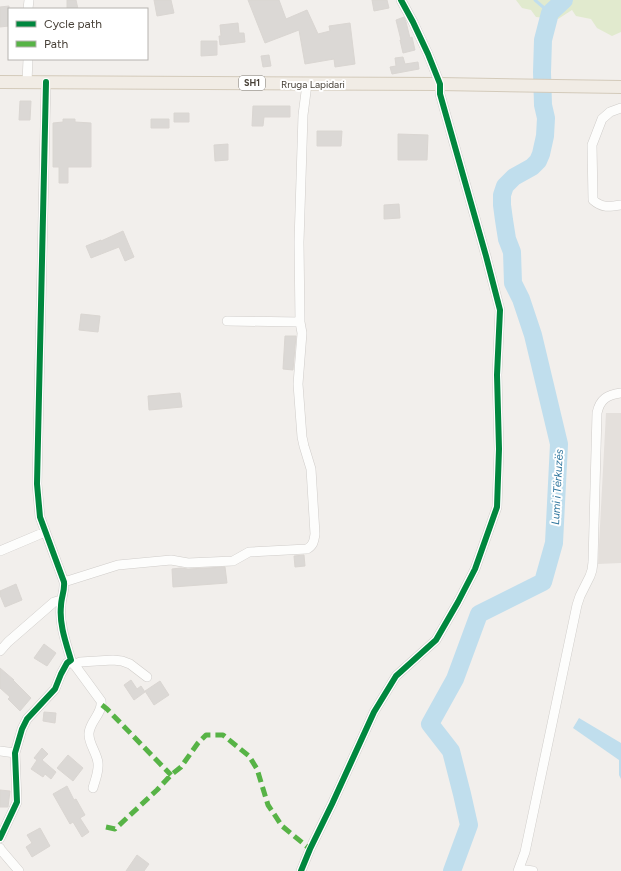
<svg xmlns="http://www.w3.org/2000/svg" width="621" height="871" viewBox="0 0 621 871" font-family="Figtree,sans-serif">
  <rect width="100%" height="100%" fill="#f2efec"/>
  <path fill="#e4e0dc" d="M606,413H621V563L598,564Z"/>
  <path fill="#e1eace" d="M516,0H621V32L612,36L597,28L591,19L576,16L572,10L558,19L536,17L531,10L522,8Z"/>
  <path fill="#c0deed" d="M579,718L621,743V779L619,775V760L573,728Z"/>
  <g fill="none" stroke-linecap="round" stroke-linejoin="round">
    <path stroke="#c0deed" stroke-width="3" d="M535,0L550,13"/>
    <path stroke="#c0deed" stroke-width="18" d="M452,871L469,825L462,794L451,751L430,724L455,679L479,614L543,582L554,543L559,444L533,335L521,299L513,283L512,252L507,239L504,220L502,205V195L505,186L514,177L532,167L538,161L541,154L545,136L546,118L543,105L542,72L543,40L550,13L564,0"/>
  </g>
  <path fill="#dbd8d5" stroke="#dad6d2" d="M67,0H76L78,9H67Z
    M154,0H171L174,13L157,16Z
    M248,0H279L286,19L307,10L318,34L330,31L329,26L350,23L355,64L335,67L334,59L305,64L299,30L265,43Z
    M372,0H387L389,8L374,11Z
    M9,6V26L0,27V7Z
    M404,17L406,22L410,38L412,37L415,50L403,53L400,40H401L396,20Z
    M238,23L239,33H244L245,42L220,45L219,36H221L220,25Z
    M201,41H217V55L201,56Z
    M269,55L271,66L263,67L261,56Z
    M403,57L405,64L418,62L419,69L392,74L390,67L396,66L395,58Z
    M20,101H31L30,120H19Z
    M253,106H290V117H264L263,126H252Z
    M174,113H189V122H174Z
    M63,119H75V122L91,123V167H68V183H59V167H53V123L63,122Z
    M151,119H169V128H151Z
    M317,131H342L341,146H317Z
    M398,134L428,135L427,160H398Z
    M228,144V160L215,161L214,145Z
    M399,204L400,218L384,219V205Z
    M123,231L134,257L125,261L119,247L91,258L86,246L101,240V241Z
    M81,314L100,316L98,332L79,330Z
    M285,336H296L293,370L283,369Z
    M180,393L182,407L149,410L148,396Z
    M304,555L305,566L295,567L294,556Z
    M225,567L227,583L173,587L172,569L181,568L188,569Z
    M16,584L22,600L5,607L0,595V591Z
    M44,644L56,653L47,666L34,658Z
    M0,668L14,680H13L31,698L20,711L8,699L10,697L0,688Z
    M131,680L137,689L141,686L145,692L134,700L124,685Z
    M160,681L169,695L154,705L145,691Z
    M44,712L56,713L55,723L43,721Z
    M42,748L48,754L42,760L56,772L51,779L45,774L43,777L31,769L37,760L34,758Z
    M68,755L83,768L73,781L57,768Z
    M67,786L74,800L76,799L85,815L80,818L89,832L82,837L73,822L70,824L53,794Z
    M0,790L10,791L8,807H0Z
    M40,828L50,846L32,857L26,847L32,843L27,835Z
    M137,855L149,864L144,871H126Z"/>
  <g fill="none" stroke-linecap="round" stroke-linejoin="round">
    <defs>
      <path id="minor" d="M28,9L29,0
        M27,82L28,59
        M621,108L610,112L602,119L592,145L593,200C602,208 609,207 621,205
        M227,321L300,322
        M0,551L45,532
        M64,582L118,565L171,560L188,563L233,561L249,552L307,549C314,545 314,540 315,534L311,469L304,446L302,437L298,384L302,333L300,322L299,242L303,115L307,84
        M0,651L8,642L54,602L61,600
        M71,660L101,701C103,713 90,721 89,733C88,743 97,753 98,763C99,772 95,780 93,788
        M74,665L80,662L113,660L122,661L130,664L147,677
        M0,751L15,753
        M0,838L17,802L15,753L22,729L27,719L55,689L61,674L67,663L71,660C66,643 59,624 61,606C61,598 65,590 64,582L40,517L37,484L46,82
        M0,848L1,850L19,871
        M519,869L533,871
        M301,871L310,849L332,804L374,712L396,676L436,640L458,602L475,569L497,507L499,449L497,375L500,310L486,256L440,94V84L428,54L413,22L401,0
        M518,871L525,852L577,605L580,596L590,576L592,570L593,562L597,413C600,399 607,395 621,393"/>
      <path id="major" d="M0,82L440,84L621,87"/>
    </defs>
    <use href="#minor" stroke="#d0cdca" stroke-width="10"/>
    <use href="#major" stroke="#d3caba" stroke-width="14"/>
    <use href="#minor" stroke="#fdfdfc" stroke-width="9"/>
    <use href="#major" stroke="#f1ece5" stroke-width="12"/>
    <path stroke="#57b346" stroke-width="5" stroke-dasharray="10 5" stroke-linecap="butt" d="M102,705L107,709L171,775
      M106,827L115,829L157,790L171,775L181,767L198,743L206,735H223L249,756L257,769L268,805L282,826L310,849"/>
    <defs>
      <path id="cycleway" d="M0,838L17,802L15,753L22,729L27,719L55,689L61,674L67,663L71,660C66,643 59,624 61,606C61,598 65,590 64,582L40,517L37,484L46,82
        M301,871L310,849L332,804L374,712L396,676L436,640L458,602L475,569L497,507L499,449L497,375L500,310L486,256L440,94V84L428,54L413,22L401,0"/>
    </defs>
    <use href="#cycleway" stroke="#fff" stroke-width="8"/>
    <use href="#cycleway" stroke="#00873e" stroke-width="6"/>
  </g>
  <g text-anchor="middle" stroke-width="4" stroke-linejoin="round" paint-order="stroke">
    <rect fill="#fff" stroke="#7f7a74" stroke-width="1" x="239" y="76" width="26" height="14" rx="3"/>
    <g font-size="9" font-weight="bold" fill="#484138">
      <text x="252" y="86">SH1</text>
    </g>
    <g font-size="10" fill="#484138" stroke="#fff">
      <text x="313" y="88">Rruga Lapidari</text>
    </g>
    <g font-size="11" font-style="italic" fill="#32789f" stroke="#fff">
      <text transform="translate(557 487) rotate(-87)" y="4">Lumi i Tërkuzës</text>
    </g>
  </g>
  <rect x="8" y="8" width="140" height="52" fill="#ffffff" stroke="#b6b3af"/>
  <rect x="16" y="21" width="20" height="6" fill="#00873e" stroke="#b6b3af"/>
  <text x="44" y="28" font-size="12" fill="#484138">Cycle path</text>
  <rect x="16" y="41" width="20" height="6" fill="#57b346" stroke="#b6b3af"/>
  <text x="44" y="48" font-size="12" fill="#484138">Path</text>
</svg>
